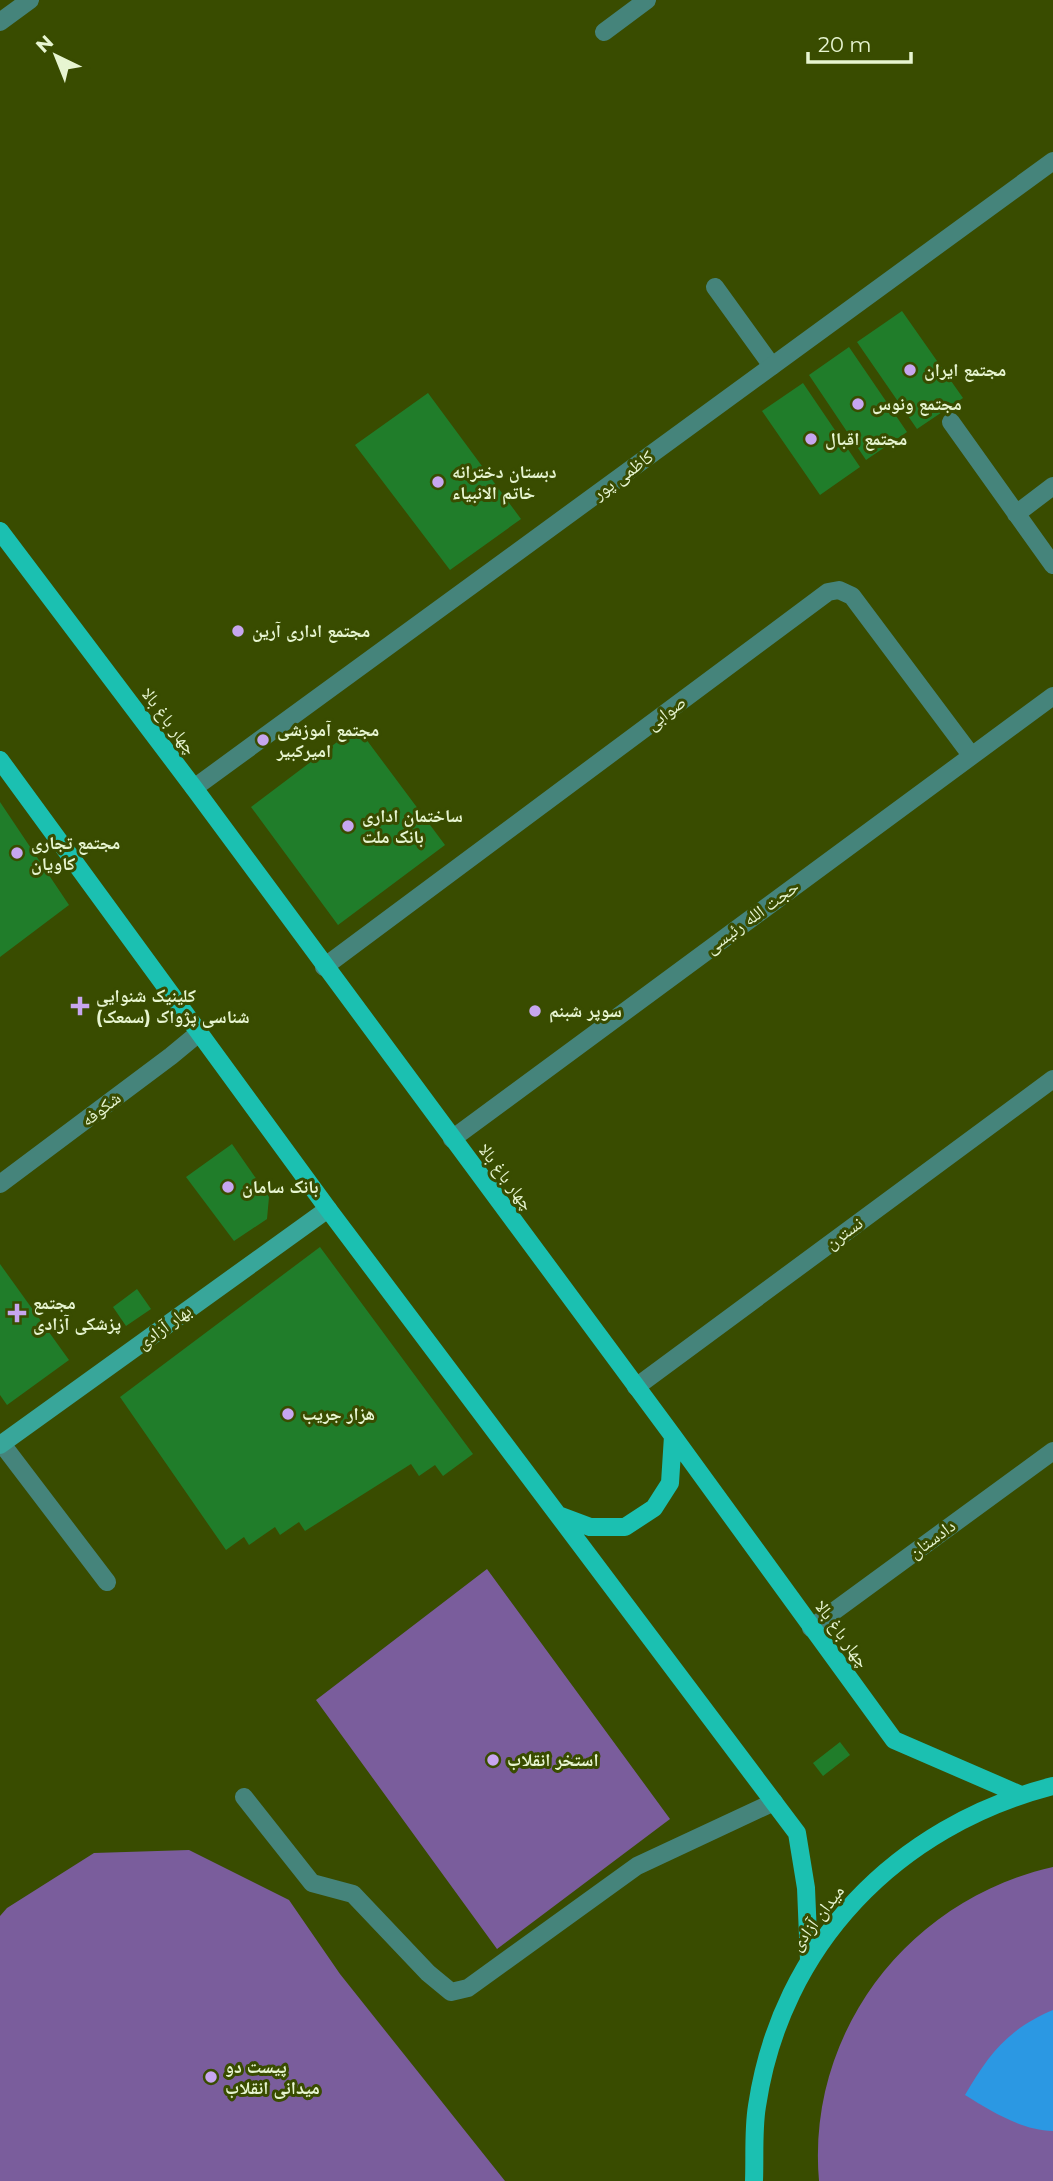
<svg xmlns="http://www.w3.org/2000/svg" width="1053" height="2181" viewBox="0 0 1053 2181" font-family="Montserrat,'Noto Naskh Arabic',sans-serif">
  <rect width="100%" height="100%" fill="#394c00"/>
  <path fill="#7a5d9c" d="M487,1569L670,1819L497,1949L316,1700Z
    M189,1850L289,1900L340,1974L505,2181H0V1916L7,1908L94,1853Z
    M1053,1867V2181H819C806,2032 909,1899 1053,1867Z"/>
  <path fill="#2b98e3" d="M1053,2010V2131C1021,2130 991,2111 965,2095C989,2054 1008,2029 1053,2010Z"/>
  <path fill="#207d2a" d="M902,311L963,398L917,429L857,342Z
    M849,347L907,432L866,460L809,375Z
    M803,383L860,467L820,495L762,411Z
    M428,393L521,519L450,570L355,445Z
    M357,727L445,845L338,925L251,807Z
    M0,802L69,905L0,957Z
    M232,1144L269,1197L267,1219L234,1241L186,1177Z
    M320,1247L473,1454L443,1476L435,1465L419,1476L411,1464L305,1531L299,1522L280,1535L275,1527L249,1545L244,1537L226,1550L120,1397Z
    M0,1264L69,1360L7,1405L0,1395Z
    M137,1289L151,1309L126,1326L113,1307Z
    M840,1742L850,1755L823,1776L813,1763Z"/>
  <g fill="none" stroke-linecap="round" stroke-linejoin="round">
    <path stroke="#45847b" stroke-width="18" d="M715,287L772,366
      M244,1797L312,1883L353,1894L428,1973L451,1992L468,1988L637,1866L774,1802"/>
    <path stroke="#45847b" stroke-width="18" d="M0,22L30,0
      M604,32L647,0
      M951,422L1053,565
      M1016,514L1053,486
      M194,788L1053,161
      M324,967L828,592L839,590L852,596L971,755
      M452,1139L1053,696
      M0,1184L171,1056L200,1032
      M636,1387L1053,1079
      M2,1444L107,1582
      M811,1628L1053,1451"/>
    <path stroke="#38a69a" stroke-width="18" d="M0,1445L328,1209"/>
    <path stroke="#1bc0b1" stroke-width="18" d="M0,531L194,788L673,1436L894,1740L1021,1795
      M0,760L328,1209L797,1833L806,1888L809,1960
      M558,1515L590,1527H625L654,1508L670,1483L673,1436
      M754,2181C755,2157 753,2130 757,2106C781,1945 897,1826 1053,1786"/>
  </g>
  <g fill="#c7a6ef" stroke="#394c00" stroke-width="2.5">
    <circle cx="910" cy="370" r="7"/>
    <circle cx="858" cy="404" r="7"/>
    <circle cx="811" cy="439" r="7"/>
    <circle cx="438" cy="482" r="7"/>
    <circle cx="238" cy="631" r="7"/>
    <circle cx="263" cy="740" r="7"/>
    <circle cx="348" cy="826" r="7"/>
    <circle cx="17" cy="853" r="7"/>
    <path d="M76.5 995.5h7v7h7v7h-7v7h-7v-7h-7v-7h7z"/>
    <circle cx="535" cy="1011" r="7"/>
    <circle cx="228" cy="1187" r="7"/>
    <path d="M13.5 1302.5h7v7h7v7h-7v7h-7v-7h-7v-7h7z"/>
    <circle cx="288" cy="1414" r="7"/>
    <circle cx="493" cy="1760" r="7"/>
    <circle cx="211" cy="2077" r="7"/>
  </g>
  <g text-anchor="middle" stroke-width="6" stroke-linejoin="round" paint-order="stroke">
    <g font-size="18" font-weight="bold" fill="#e7f5d1" stroke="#394c00" text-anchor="start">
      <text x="924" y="376">مجتمع ایران</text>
      <text x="872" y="410">مجتمع ونوس</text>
      <text x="825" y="445">مجتمع اقبال</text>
      <text x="452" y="478">دبستان دخترانه<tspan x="452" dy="21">خاتم الانبیاء</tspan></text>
      <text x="252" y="637">مجتمع اداری آرین</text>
      <text x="277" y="736">مجتمع آموزشی<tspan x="277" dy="21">امیرکبیر</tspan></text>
      <text x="362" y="822">ساختمان اداری<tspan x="362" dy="21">بانک ملت</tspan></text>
      <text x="31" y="849">مجتمع تجاری<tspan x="31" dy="21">کاویان</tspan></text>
      <text x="96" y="1002">کلینیک شنوایی<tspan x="96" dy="21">شناسی پژواک (سمعک)</tspan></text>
      <text x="549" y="1017">سوپر شبنم</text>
      <text x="242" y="1193">بانک سامان</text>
      <text x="33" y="1309">مجتمع<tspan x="33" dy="21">پزشکی آزادی</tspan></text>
      <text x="302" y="1420">هزار جریب</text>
      <text x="507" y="1766">استخر انقلاب</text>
      <text x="225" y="2073">پیست دو<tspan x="225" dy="21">میدانی انقلاب</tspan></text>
    </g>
    <g font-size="18" fill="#e7f5d1" stroke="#394c00">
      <text transform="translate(623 475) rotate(-36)" y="6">کاظمی پور</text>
      <text transform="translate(666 713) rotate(-37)" y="6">صوابی</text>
      <text transform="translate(169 721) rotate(53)" y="6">چهار باغ بالا</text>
      <text transform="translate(752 917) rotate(-36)" y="6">حجت الله رئیسی</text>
      <text transform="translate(101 1109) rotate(-37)" y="6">شکوفه</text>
      <text transform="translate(506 1177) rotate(53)" y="6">چهار باغ بالا</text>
      <text transform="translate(844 1233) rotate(-36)" y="6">نسترن</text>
      <text transform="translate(164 1327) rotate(-36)" y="6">بهار آزادی</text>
      <text transform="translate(932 1539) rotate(-36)" y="6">دادستان</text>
      <text transform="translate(842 1634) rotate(54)" y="6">چهار باغ بالا</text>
      <text transform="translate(817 1918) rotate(-53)" y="6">میدان آزادی</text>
    </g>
  </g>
  <g transform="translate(56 56) rotate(317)" stroke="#394c00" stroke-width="5" paint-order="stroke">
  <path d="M0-5L12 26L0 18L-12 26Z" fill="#e7f5d1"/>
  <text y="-10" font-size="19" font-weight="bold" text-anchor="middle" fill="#e7f5d1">N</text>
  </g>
  <path d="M808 52v10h103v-10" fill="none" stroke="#e7f5d1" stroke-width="3.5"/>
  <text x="818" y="52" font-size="21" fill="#e7f5d1" stroke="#394c00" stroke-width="5" paint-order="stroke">20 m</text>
</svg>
